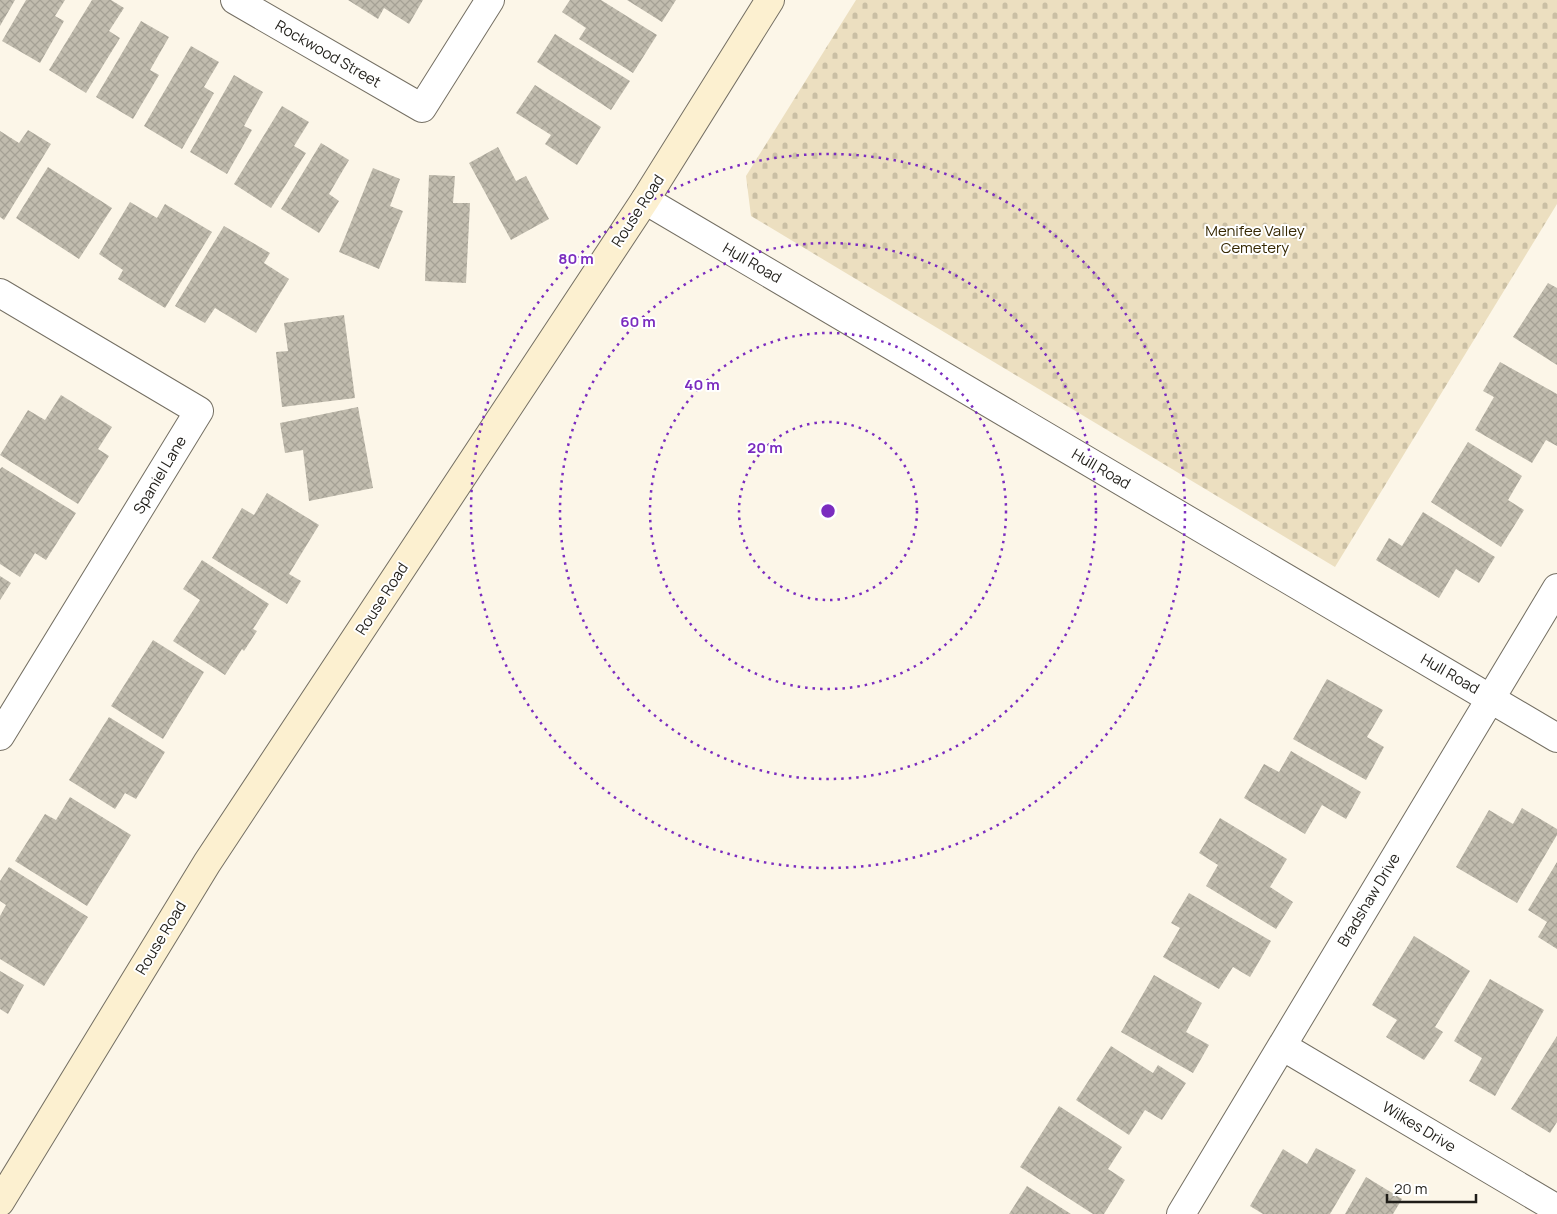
<svg xmlns="http://www.w3.org/2000/svg" width="1557" height="1214" viewBox="0 0 1557 1214" font-family="Manrope,sans-serif">
  <defs>
    <pattern id="cemetery-stones" width="16" height="16" patternUnits="userSpaceOnUse" patternTransform="scale(1.25)"><rect width="16" height="16" fill="#ecdfc0"/><path d="M2 7V4a2 2 0 0 1 4 0v3zM10 15v-3a2 2 0 0 1 4 0v3z" fill="#cabfa4"/></pattern>
    <pattern id="building-cross-hatch" width="8" height="8" patternUnits="userSpaceOnUse" patternTransform="scale(1.25)"><rect width="8" height="8" fill="#c1bcae"/><path d="M0 0l8 8M0 8l8-8" fill="none" stroke="#a5a195"/></pattern>
  </defs>
  <rect width="100%" height="100%" fill="#fcf6e8"/>
  <path fill="url(#cemetery-stones)" d="M856,0H1557V204L1335,567L751,216L746,176Z"/>
  <path fill="url(#building-cross-hatch)" d="M0,0H15L0,26Z
    M26,0H65L55,16L64,21L40,63L2,41Z
    M92,0H111L124,8L109,31L120,38L86,93L49,70Z
    M348,0H423L409,24L384,8L378,19Z
    M570,0H601L657,35L633,73L579,39L586,28L562,12Z
    M627,0H676L662,22Z
    M141,21L169,37L150,70L159,75L133,119L96,97Z
    M555,34L630,81L611,110L537,62Z
    M191,46L219,62L204,87L214,93L182,149L144,126Z
    M234,75L263,92L244,126L252,130L227,174L190,152Z
    M535,85L601,127L577,165L545,144L551,135L516,113Z
    M282,106L309,122L294,146L306,153L271,208L234,184Z
    M28,130L51,144L4,220L0,217V131L19,143Z
    M321,143L349,160L329,194L339,201L319,233L281,209Z
    M498,147L516,181L526,176L549,219L511,240L469,163Z
    M48,167L112,208L79,259L16,218Z
    M373,168L400,179L390,206L403,211L379,269L339,252Z
    M429,175L455,176L453,203H470L466,283L425,281Z
    M130,202L157,218L165,204L212,232L165,308L118,279L123,270L99,254Z
    M224,226L270,253L264,263L289,279L256,333L215,308L205,323L175,306Z
    M1548,283L1557,288V365L1513,337Z
    M344,315L355,398L282,407L276,352L288,351L284,323Z
    M1500,362L1557,394V446L1546,440L1532,463L1475,430L1494,397L1483,391Z
    M61,395L112,427L98,449L109,456L78,504L0,455L28,410L45,420Z
    M358,407L373,488L309,501L303,450L285,453L280,423Z
    M1468,442L1522,476L1508,500L1524,510L1501,547L1431,502Z
    M2,467L76,513L46,560L35,553L20,577L0,564V469Z
    M267,493L319,525L289,574L301,581L287,604L212,558L242,508L254,515Z
    M1423,512L1495,557L1479,583L1456,569L1439,598L1376,560L1389,538L1402,546Z
    M202,560L269,604L253,629L257,631L244,651L242,649L225,675L173,641L200,600L183,589Z
    M0,576L11,583L0,600Z
    M153,640L204,672L163,739L111,706Z
    M1327,679L1383,710L1367,737L1384,747L1366,780L1293,739Z
    M109,717L165,752L136,799L125,793L115,809L69,780Z
    M1291,751L1361,792L1346,819L1322,805L1305,834L1244,798L1264,764L1279,772Z
    M70,797L131,835L87,906L15,861L45,814L56,820Z
    M1522,808L1557,829V835L1517,903L1456,867L1489,810L1513,824Z
    M1220,818L1287,859L1270,887L1293,902L1276,929L1206,886L1218,865L1199,853Z
    M1557,862V949L1538,937L1547,922L1528,910Z
    M9,867L88,917L44,986L0,959V916L6,905L0,901V881Z
    M1189,893L1271,941L1250,977L1233,967L1219,989L1163,957L1180,928L1171,923Z
    M1414,936L1470,971L1435,1027L1443,1032L1424,1060L1386,1037L1397,1020L1372,1005Z
    M0,971L24,985L8,1014L0,1009Z
    M1154,975L1202,1003L1186,1032L1209,1045L1193,1073L1121,1032Z
    M1490,979L1544,1010L1495,1096L1469,1081L1482,1058L1454,1041Z
    M1557,1036V1122L1550,1133L1511,1109Z
    M1111,1046L1153,1073L1158,1065L1186,1083L1162,1120L1145,1110L1129,1135L1076,1100Z
    M1059,1106L1122,1147L1108,1169L1125,1180L1104,1214H1093L1020,1167Z
    M1316,1148L1356,1170L1330,1214H1263L1250,1206L1283,1149L1307,1164Z
    M1366,1177L1402,1199L1393,1214H1345Z
    M1027,1186L1071,1214H1009Z"/>
  <g fill="none" stroke-linecap="round" stroke-linejoin="round">
    <defs>
      <path id="street" d="M235,0L422,108L490,0
        M645,200L1557,738
        M0,293L199,411L0,736
        M1282,1046L1557,1209
        M1181,1214L1557,588"/>
      <path id="secondary" d="M0,1202L207,863L645,200L770,0"/>
    </defs>
    <use href="#street" stroke="#746f63" stroke-width="30"/>
    <use href="#secondary" stroke="#746f63" stroke-width="30"/>
    <use href="#street" stroke="#fff" stroke-width="28"/>
    <use href="#secondary" stroke="#fcf0d0" stroke-width="28"/>
  </g>
  <g fill="none" stroke="#7b2cbf" stroke-width="2.5" stroke-dasharray="2.5 5">
    <circle cx="828" cy="511" r="89"/>
    <circle cx="828" cy="511" r="178"/>
    <circle cx="828" cy="511" r="268"/>
    <circle cx="828" cy="511" r="357"/>
  </g>
  <g text-anchor="middle" stroke-width="4" stroke-linejoin="round" paint-order="stroke">
    <g font-size="15" fill="#1f1d18" stroke="#fff">
      <text transform="translate(328 54) rotate(30)" y="5">Rockwood Street</text>
      <text transform="translate(638 211) rotate(-57)" y="5">Rouse Road</text>
      <text transform="translate(752 263) rotate(30)" y="5">Hull Road</text>
      <text transform="translate(1101 469) rotate(30)" y="5">Hull Road</text>
      <text transform="translate(160 475) rotate(-59)" y="5">Spaniel Lane</text>
      <text transform="translate(382 599) rotate(-57)" y="5">Rouse Road</text>
      <text transform="translate(1450 674) rotate(30)" y="5">Hull Road</text>
      <text transform="translate(1369 900) rotate(-59)" y="5">Bradshaw Drive</text>
      <text transform="translate(161 938) rotate(-59)" y="5">Rouse Road</text>
      <text transform="translate(1419 1127) rotate(31)" y="5">Wilkes Drive</text>
    </g>
    <g font-size="15" fill="#362802" stroke="#fff">
      <text x="1255" y="236">Menifee Valley<tspan x="1255" dy="17">Cemetery</tspan></text>
    </g>
  </g>
  <circle cx="828" cy="511" r="8" fill="#7b2cbf" stroke="#fff" stroke-width="2.5"/>
  <g font-size="15" text-anchor="middle" font-weight="bold" fill="#7b2cbf" stroke="#fff" stroke-width="4" stroke-linejoin="round" paint-order="stroke">
    <text x="576" y="264">80 m</text>
    <text x="638" y="327">60 m</text>
    <text x="702" y="390">40 m</text>
    <text x="765" y="453">20 m</text>
  </g>
  <path d="M1387 1194v8h89v-8" fill="none" stroke="#1f1d18" stroke-width="2.5"/>
  <text x="1394" y="1194" font-size="15" fill="#1f1d18" stroke="#ffffff" stroke-width="4" paint-order="stroke">20 m</text>
</svg>
